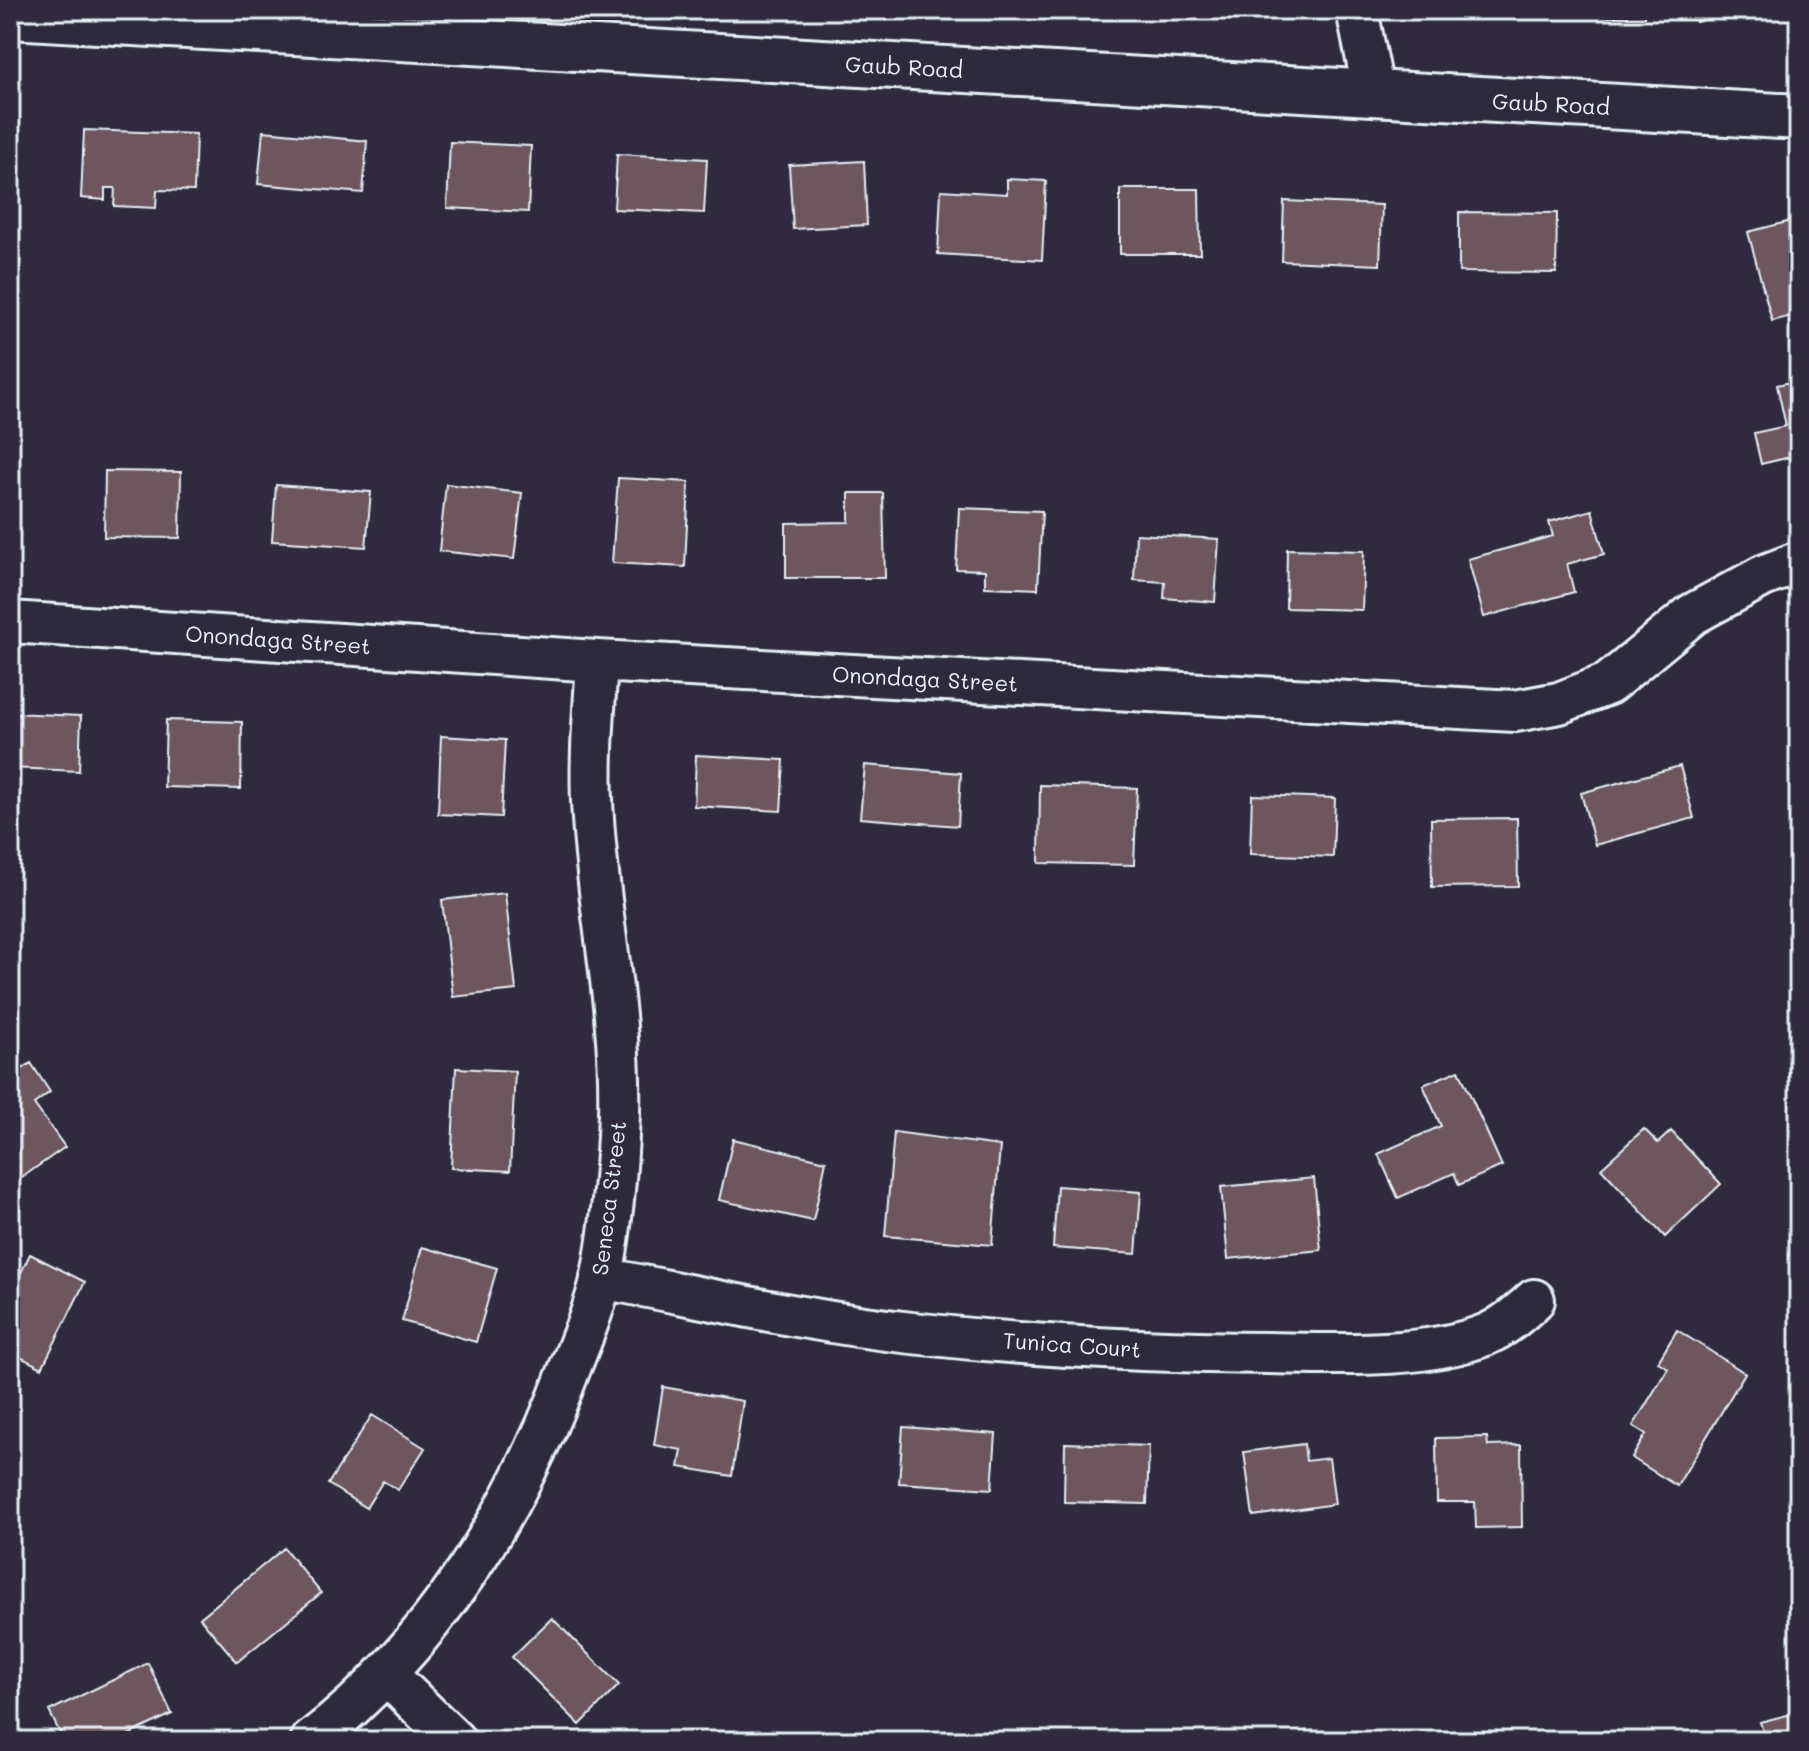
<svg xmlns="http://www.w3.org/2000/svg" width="1809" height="1751" viewBox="0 0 1809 1751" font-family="Mali,sans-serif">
  <rect width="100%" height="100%" fill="#2f2a3d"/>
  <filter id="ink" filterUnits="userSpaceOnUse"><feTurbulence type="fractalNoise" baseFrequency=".0125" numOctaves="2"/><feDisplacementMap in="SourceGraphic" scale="16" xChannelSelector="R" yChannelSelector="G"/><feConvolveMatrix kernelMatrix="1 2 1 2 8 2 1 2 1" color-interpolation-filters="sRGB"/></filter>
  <g filter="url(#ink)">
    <path fill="#6d575d" stroke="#e8f1f8" stroke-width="2" d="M1445,10H1516V12L1445,15Z
      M1573,10H1645V17H1573Z
      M1693,10H1743L1696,22Z
      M84,130L196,134L194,191L157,190L156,208L114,206L115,188H105V200L81,198Z
      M263,131L367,141L363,193L258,184Z
      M450,142L531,146L528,212L447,208Z
      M617,154L707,159L704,213L614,209Z
      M864,161L867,225L793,229L789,165Z
      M1007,179L1046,181L1042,260L938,254L941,190L1007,194Z
      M1120,189H1199L1200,254H1120Z
      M1284,201L1382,205L1380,265L1282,261Z
      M1459,212L1557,213L1556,273L1459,272Z
      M1799,219V314L1772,321L1748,232Z
      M1799,380V455L1761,464L1754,433L1786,426L1777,385Z
      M105,471L181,472L180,538L104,537Z
      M618,478L689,482L685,567L612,563Z
      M446,484L522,493L514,559L439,551Z
      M276,485L371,492L366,547L272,541Z
      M849,493H883L885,578H786V523L849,522Z
      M959,508L1042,511L1038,589L985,587V570L956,569Z
      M1592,510L1604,554L1567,564L1574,592L1484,617L1468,559L1553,536L1549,522Z
      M1136,534L1219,539L1215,602L1164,598L1165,582L1134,580Z
      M1287,549L1364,551L1362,610L1286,608Z
      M10,713L81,716L79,771L10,768Z
      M166,720L242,722L241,789L164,787Z
      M441,736L505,740L501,817L438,814Z
      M696,755L784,760L781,811L694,806Z
      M865,765L961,773L958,826L860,818Z
      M1680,766L1694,818L1595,845L1581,793Z
      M1040,785L1137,788L1134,865L1039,863Z
      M1252,795L1335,798L1333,857L1250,854Z
      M1517,818L1518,886L1432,887L1431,819Z
      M505,893L516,990L453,997L442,900Z
      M31,1063L50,1092L34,1104L65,1147L17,1181L10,1172V1078Z
      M456,1068L515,1071L510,1171L451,1168Z
      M1459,1070L1502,1166L1459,1185L1454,1173L1398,1198L1378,1154L1441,1126L1423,1085Z
      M1644,1129L1658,1143L1671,1131L1721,1184L1665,1237L1601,1168Z
      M894,1132L1000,1146L992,1245L885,1236Z
      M733,1139L826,1161L813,1221L719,1200Z
      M1314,1178L1321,1250L1228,1259L1221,1187Z
      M1057,1186L1141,1192L1136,1254L1053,1248Z
      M422,1247L497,1268L476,1342L402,1321Z
      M30,1254L85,1282L42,1368L10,1352V1295Z
      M1677,1330L1745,1373L1677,1486L1632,1458L1646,1434L1633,1426L1668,1368L1658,1362Z
      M663,1387L743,1401L732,1476L679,1467L682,1450L654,1445Z
      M372,1415L425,1448L398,1490L383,1481L366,1508L328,1484Z
      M903,1427L996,1434L992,1489L899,1483Z
      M1487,1437L1488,1446L1521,1445L1522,1527L1476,1528L1475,1502H1437L1436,1438Z
      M1065,1443L1149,1446L1147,1504L1064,1502Z
      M1304,1444L1306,1461L1329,1458L1335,1504L1253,1516L1244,1452Z
      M284,1548L321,1593L237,1662L200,1618Z
      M552,1618L619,1685L580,1725L512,1657Z
      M148,1663L172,1714L116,1741H64L49,1711Z
      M1799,1712V1741H1766L1760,1722Z"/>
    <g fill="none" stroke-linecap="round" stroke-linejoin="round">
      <defs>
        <path id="minor" d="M1357,10L1374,94
          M10,622L597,661L1515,711L1559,703L1608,684L1693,614L1763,576L1799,562
          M601,1278C704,1297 808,1322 912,1333C1030,1346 1150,1352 1268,1353C1334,1354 1423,1359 1485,1335C1504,1327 1519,1314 1534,1300
          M387,1675L455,1741
          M311,1741C432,1648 517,1510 570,1368C582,1338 595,1307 602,1276C612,1224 617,1167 619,1114C622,1014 599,917 593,818C589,766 594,713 597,661"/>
        <path id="tertiary" d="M10,16L1799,117"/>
      </defs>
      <use href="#minor" stroke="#e8f1f8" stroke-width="46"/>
      <use href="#tertiary" stroke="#e8f1f8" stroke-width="50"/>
      <use href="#minor" stroke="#2f2a3d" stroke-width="40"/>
      <use href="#tertiary" stroke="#2f2a3d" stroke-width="44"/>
    </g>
  </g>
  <g text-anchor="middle" stroke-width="6" stroke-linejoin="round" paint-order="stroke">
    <g font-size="22" fill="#e8f1f8" stroke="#2f2a3d">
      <text transform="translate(904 67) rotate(3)" y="8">Gaub Road</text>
      <text transform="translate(1551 104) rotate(3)" y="8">Gaub Road</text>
      <text transform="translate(278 640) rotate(4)" y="8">Onondaga Street</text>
      <text transform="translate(925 679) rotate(3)" y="8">Onondaga Street</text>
      <text transform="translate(609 1198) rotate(-83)" y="8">Seneca Street</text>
      <text transform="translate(1072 1345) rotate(4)" y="8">Tunica Court</text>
    </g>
  </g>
  <rect width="1809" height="1751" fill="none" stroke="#2f2a3d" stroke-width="40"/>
  <rect x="20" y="20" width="1769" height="1711" fill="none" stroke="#e8f1f8" stroke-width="3" filter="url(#ink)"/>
</svg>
